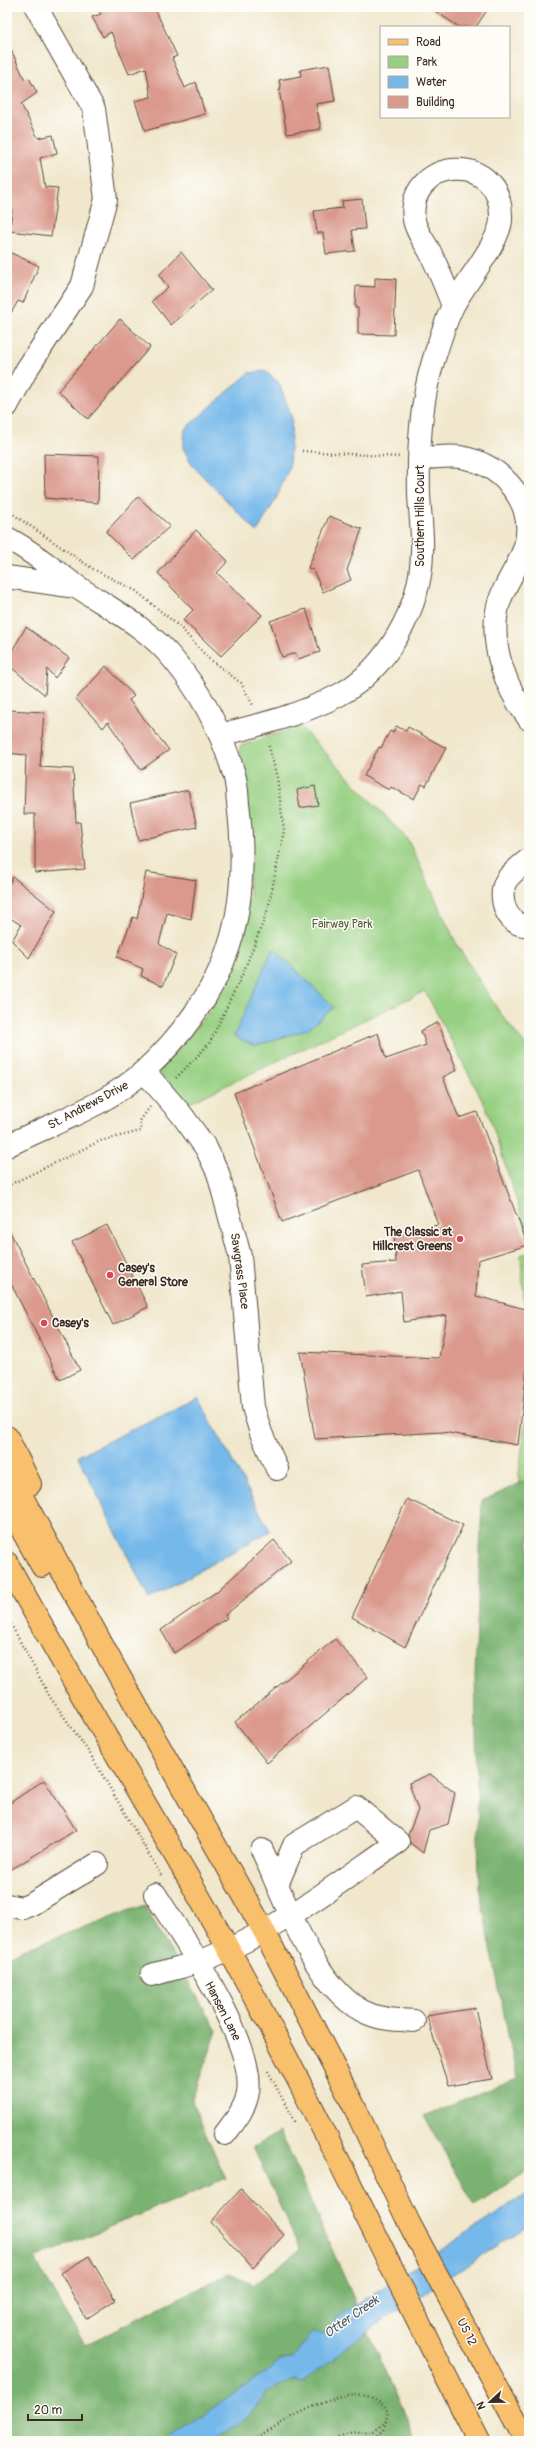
<svg xmlns="http://www.w3.org/2000/svg" width="536" height="2448" viewBox="0 0 536 2448" font-family="Pangolin,sans-serif">
  <rect width="100%" height="100%" fill="#fdfcf7"/>
  <filter id="ink" filterUnits="userSpaceOnUse"><feTurbulence type="fractalNoise" baseFrequency=".025" numOctaves="2"/><feDisplacementMap in="SourceGraphic" scale="8" xChannelSelector="R" yChannelSelector="G"/><feConvolveMatrix kernelMatrix="1 2 1 2 8 2 1 2 1" color-interpolation-filters="sRGB"/></filter>
  <filter id="wash" filterUnits="userSpaceOnUse"><feTurbulence type="fractalNoise" baseFrequency=".012" numOctaves="4" result="noise"/><feDisplacementMap in="SourceGraphic" scale="16" xChannelSelector="R" yChannelSelector="G"/><feGaussianBlur stdDeviation="0.9" result="paint"/><feColorMatrix in="noise" values="0 0 0 0 0 0 0 0 0 0 0 0 0 0 0 0 0 1.4 0 .05"/><feComposite in="paint" operator="in"/></filter>
  <g filter="url(#wash)">
    <rect width="100%" height="100%" fill="#f0e7cc"/>
    <path fill="#98d083" stroke="#6a7d50" d="M300,726L408,840L457,945L498,1010L529,1050V1239L487,1109L425,991L185,1105L159,1072L212,1008L250,897L240,746Z
      M529,1252V1305L524,1302L521,1255Z
      M529,1394V1617L519,1473Z"/>
    <path fill="#7ab271" stroke="#5a6e48" d="M529,1479V2170L475,2206L424,2116L517,2079L479,1888L475,1675L482,1501Z
      M144,1905L217,2031L192,2102L226,2179L34,2258L85,2345L229,2273L253,2285L300,2250L253,2147L280,2132L417,2441H7V1956Z"/>
    <path fill="#75b8ea" stroke="#587184" d="M265,371L279,383L292,418L289,468L276,499L257,532L193,466L183,448L185,429L249,373Z
      M273,948L334,1007L308,1029L255,1046L234,1036Z
      M198,1397L270,1531L149,1599L78,1456Z
      M529,2193V2225L372,2328L303,2382L294,2380L266,2393L249,2416L213,2441H164L267,2372L280,2360L292,2359L312,2332L325,2334L338,2316Z"/>
    <g id="blocks">
      <path fill="#da998c" d="M97,7H154L177,56L172,58L185,88L196,82L205,114L145,131L135,101L151,97L146,68L129,74L111,32L103,37L92,17L101,14Z
        M429,7H489L476,27H459Z
        M7,41L25,80L29,78L37,93L21,104L38,138L53,135L57,153L40,158L45,187L58,188L51,236L10,231L12,207L7,206Z
        M329,65L335,101L316,104L321,129L287,134L279,90H281L279,80L301,76L300,70Z
        M362,199L365,229L352,230L355,251L326,254L323,233H317L314,211L343,208L342,201Z
        M7,251L39,266L23,303L18,301L7,320Z
        M181,252L212,290L171,325L152,301L168,287L159,275Z
        M375,278L396,279L394,335L358,334V308H355L356,286L375,287Z
        M120,319L150,347L88,419L58,391Z
        M44,454L99,456L98,503L45,498Z
        M138,497L170,526L134,560L106,532Z
        M329,516L362,529L347,570L351,580L323,592L313,570L308,568Z
        M196,530L228,561L217,573L262,615L221,656L183,620L193,610L158,573Z
        M306,609L320,652L298,659L296,653L282,657L270,621Z
        M26,627L69,658L55,678L47,669L45,695L7,664V659Z
        M106,666L134,696L129,700L169,750L141,770L108,722L103,728L76,699Z
        M7,710L44,712L40,767L73,769L76,822H80L85,869L35,873V814H24L26,755L7,753Z
        M396,726L406,731L408,727L446,748L426,786L422,784L414,799L391,787L389,790L364,776L379,747L381,748L390,731L393,733Z
        M315,786L318,805L300,808L297,790Z
        M188,790L197,827L138,840L130,803Z
        M146,872L196,880L191,919L167,913L159,944L176,954L163,986L141,976L143,969L117,957L133,917L137,919Z
        M13,877L56,911L29,958L12,941L21,925L7,916V888Z
        M438,1022L457,1070L443,1077L459,1118L477,1112L528,1245L478,1260L476,1296L529,1310V1350L518,1445L443,1432L315,1439L300,1352L439,1358L447,1315L404,1322L401,1291L366,1297L362,1265L396,1262L394,1233L438,1225L418,1170L282,1222L234,1093L378,1033L386,1059L426,1045L421,1031Z
        M107,1225L148,1307L113,1325L72,1242Z
        M7,1226L80,1370L60,1380L7,1276Z
        M407,1499L463,1525L405,1647L352,1617Z
        M274,1540L291,1561L225,1615L227,1618L174,1653L161,1630L216,1592Z
        M335,1639L368,1677L267,1763L235,1722Z
        M430,1774L455,1793L448,1824L429,1830L423,1853L410,1843L408,1835L418,1810L409,1783Z
        M44,1780L76,1830L7,1872V1805Z
        M475,2008L492,2079L448,2086L427,2016Z
        M241,2189L284,2235L253,2268L211,2222Z
        M89,2256L115,2300L86,2319L61,2273Z"/>
    </g>
  </g>
  <g filter="url(#ink)">
    <use href="#blocks" fill-opacity="0" stroke="#564638" stroke-width="1"/>
    <g fill="none" stroke-linecap="round" stroke-linejoin="round">
      <defs>
        <path id="minor" d="M7,406L27,369L82,286L106,199L94,109L36,7
          M421,458C433,458 448,455 460,457C497,463 531,496 527,535C525,561 502,583 497,611C490,648 507,690 529,719
          M7,538C33,551 54,571 78,587C112,610 147,627 173,659C200,691 221,731 233,771C237,781 237,793 238,803C244,851 244,900 229,946C214,993 180,1038 144,1071C106,1106 52,1123 7,1146
          M7,577L76,587
          M220,735C260,725 303,714 339,695C387,669 421,607 422,553C423,534 420,514 419,495C418,452 420,406 432,365C438,346 444,324 453,306C464,284 500,242 501,220C504,148 405,158 414,220C416,232 425,242 430,252C439,270 446,288 453,306
          M529,859C522,865 514,871 508,878C498,891 503,915 517,923C520,925 525,925 529,926
          M144,1071L182,1115L206,1148L218,1173L240,1256L253,1407L261,1433L277,1469
          M262,1850C284,1898 316,1993 369,2014C383,2020 400,2020 414,2021
          M155,1894C182,1936 256,2044 248,2092C246,2108 234,2122 225,2134
          M7,1905L22,1908L32,1904L97,1864
          M152,1975C172,1969 192,1965 211,1957C279,1929 338,1883 398,1842L356,1807L294,1845L277,1885"/>
        <path id="major" d="M7,1437L30,1484
          M7,1469L113,1665L264,1931L354,2106L409,2223L526,2441
          M7,1503L42,1566
          M7,1563C78,1693 157,1820 229,1950C318,2110 394,2278 479,2441"/>
      </defs>
      <use href="#minor" stroke="#564638" stroke-width="24"/>
      <use href="#major" stroke="#564638" stroke-width="24"/>
      <path stroke="#564638" stroke-width="2.5" stroke-dasharray="1 3" stroke-linecap="butt" d="M302,451L400,457
        M7,510L93,569L136,591L180,627L207,657L241,683L254,707
        M176,1078L209,1044L244,971L268,909L284,831L277,777L268,743
        M7,1186L100,1141L141,1131L140,1121L150,1107
        M7,1617L50,1697L89,1752L161,1875
        M268,2071L295,2123
        M250,2441C280,2425 363,2367 388,2412L384,2430L372,2441
        M331,2441L355,2432L375,2431L386,2421"/>
      <use href="#minor" stroke="#fff" stroke-width="22"/>
      <use href="#major" stroke="#f8bf6c" stroke-width="22"/>
    </g>
  </g>
  <g fill="#d1495b" stroke="#fdfcf7" stroke-width="1.5">
    <circle cx="460" cy="1239" r="4"/>
    <circle cx="110" cy="1275" r="4"/>
    <circle cx="44" cy="1323" r="4"/>
  </g>
  <g text-anchor="middle" stroke-width="3" stroke-linejoin="round" paint-order="stroke">
    <g font-size="12" fill="#3b2a1e" stroke="#fdfcf7">
      <text transform="translate(420 516) rotate(-90)" y="4">Southern Hills Court</text>
      <text transform="translate(88 1105) rotate(-28)" y="4">St. Andrews Drive</text>
      <text transform="translate(240 1271) rotate(82)" y="4">Sawgrass Place</text>
      <text transform="translate(223 2011) rotate(63)" y="4">Hansen Lane</text>
      <text transform="translate(467 2332) rotate(62)" y="4">US 12</text>
    </g>
    <g font-size="12" fill="#575c3c" stroke="#fdfcf7">
      <text x="342" y="928">Fairway Park</text>
    </g>
    <g font-size="12" font-weight="bold" fill="#3b2a1e" stroke="#fdfcf7" text-anchor="start">
      <text x="452" y="1236" text-anchor="end">The Classic at<tspan x="452" dy="14">Hillcrest Greens</tspan></text>
      <text x="118" y="1272">Casey's<tspan x="118" dy="14">General Store</tspan></text>
      <text x="52" y="1327">Casey's</text>
    </g>
    <g font-size="13" font-style="italic" fill="#4f5c65" stroke="#fdfcf7">
      <text transform="translate(351 2316) rotate(-35)" y="5">Otter Creek</text>
    </g>
  </g>
  <rect width="536" height="2448" fill="none" stroke="#fdfcf7" stroke-width="24"/>
  <rect x="380" y="26" width="130" height="92" fill="#fdfcf7" stroke="#afa8a0"/>
  <rect x="388" y="39" width="20" height="6" fill="#f8bf6c" stroke="#afa8a0"/>
  <text x="416" y="46" font-size="12" fill="#3b2a1e">Road</text>
  <rect x="388" y="56" width="20" height="12" fill="#98d083" stroke="#afa8a0"/>
  <text x="416" y="66" font-size="12" fill="#3b2a1e">Park</text>
  <rect x="388" y="76" width="20" height="12" fill="#75b8ea" stroke="#afa8a0"/>
  <text x="416" y="86" font-size="12" fill="#3b2a1e">Water</text>
  <rect x="388" y="96" width="20" height="12" fill="#da998c" stroke="#afa8a0"/>
  <text x="416" y="106" font-size="12" fill="#3b2a1e">Building</text>
  <g transform="translate(490 2402) rotate(248)" stroke="#fdfcf7" stroke-width="3" paint-order="stroke">
  <path d="M0-3L7 15L0 10L-7 15Z" fill="#3b2a1e"/>
  <text y="-6" font-size="11" font-weight="bold" text-anchor="middle" fill="#3b2a1e">N</text>
  </g>
  <path d="M28 2414v6h54v-6" fill="none" stroke="#3b2a1e" stroke-width="2"/>
  <text x="34" y="2414" font-size="12" fill="#3b2a1e" stroke="#fdfcf7" stroke-width="3" paint-order="stroke">20 m</text>
</svg>
